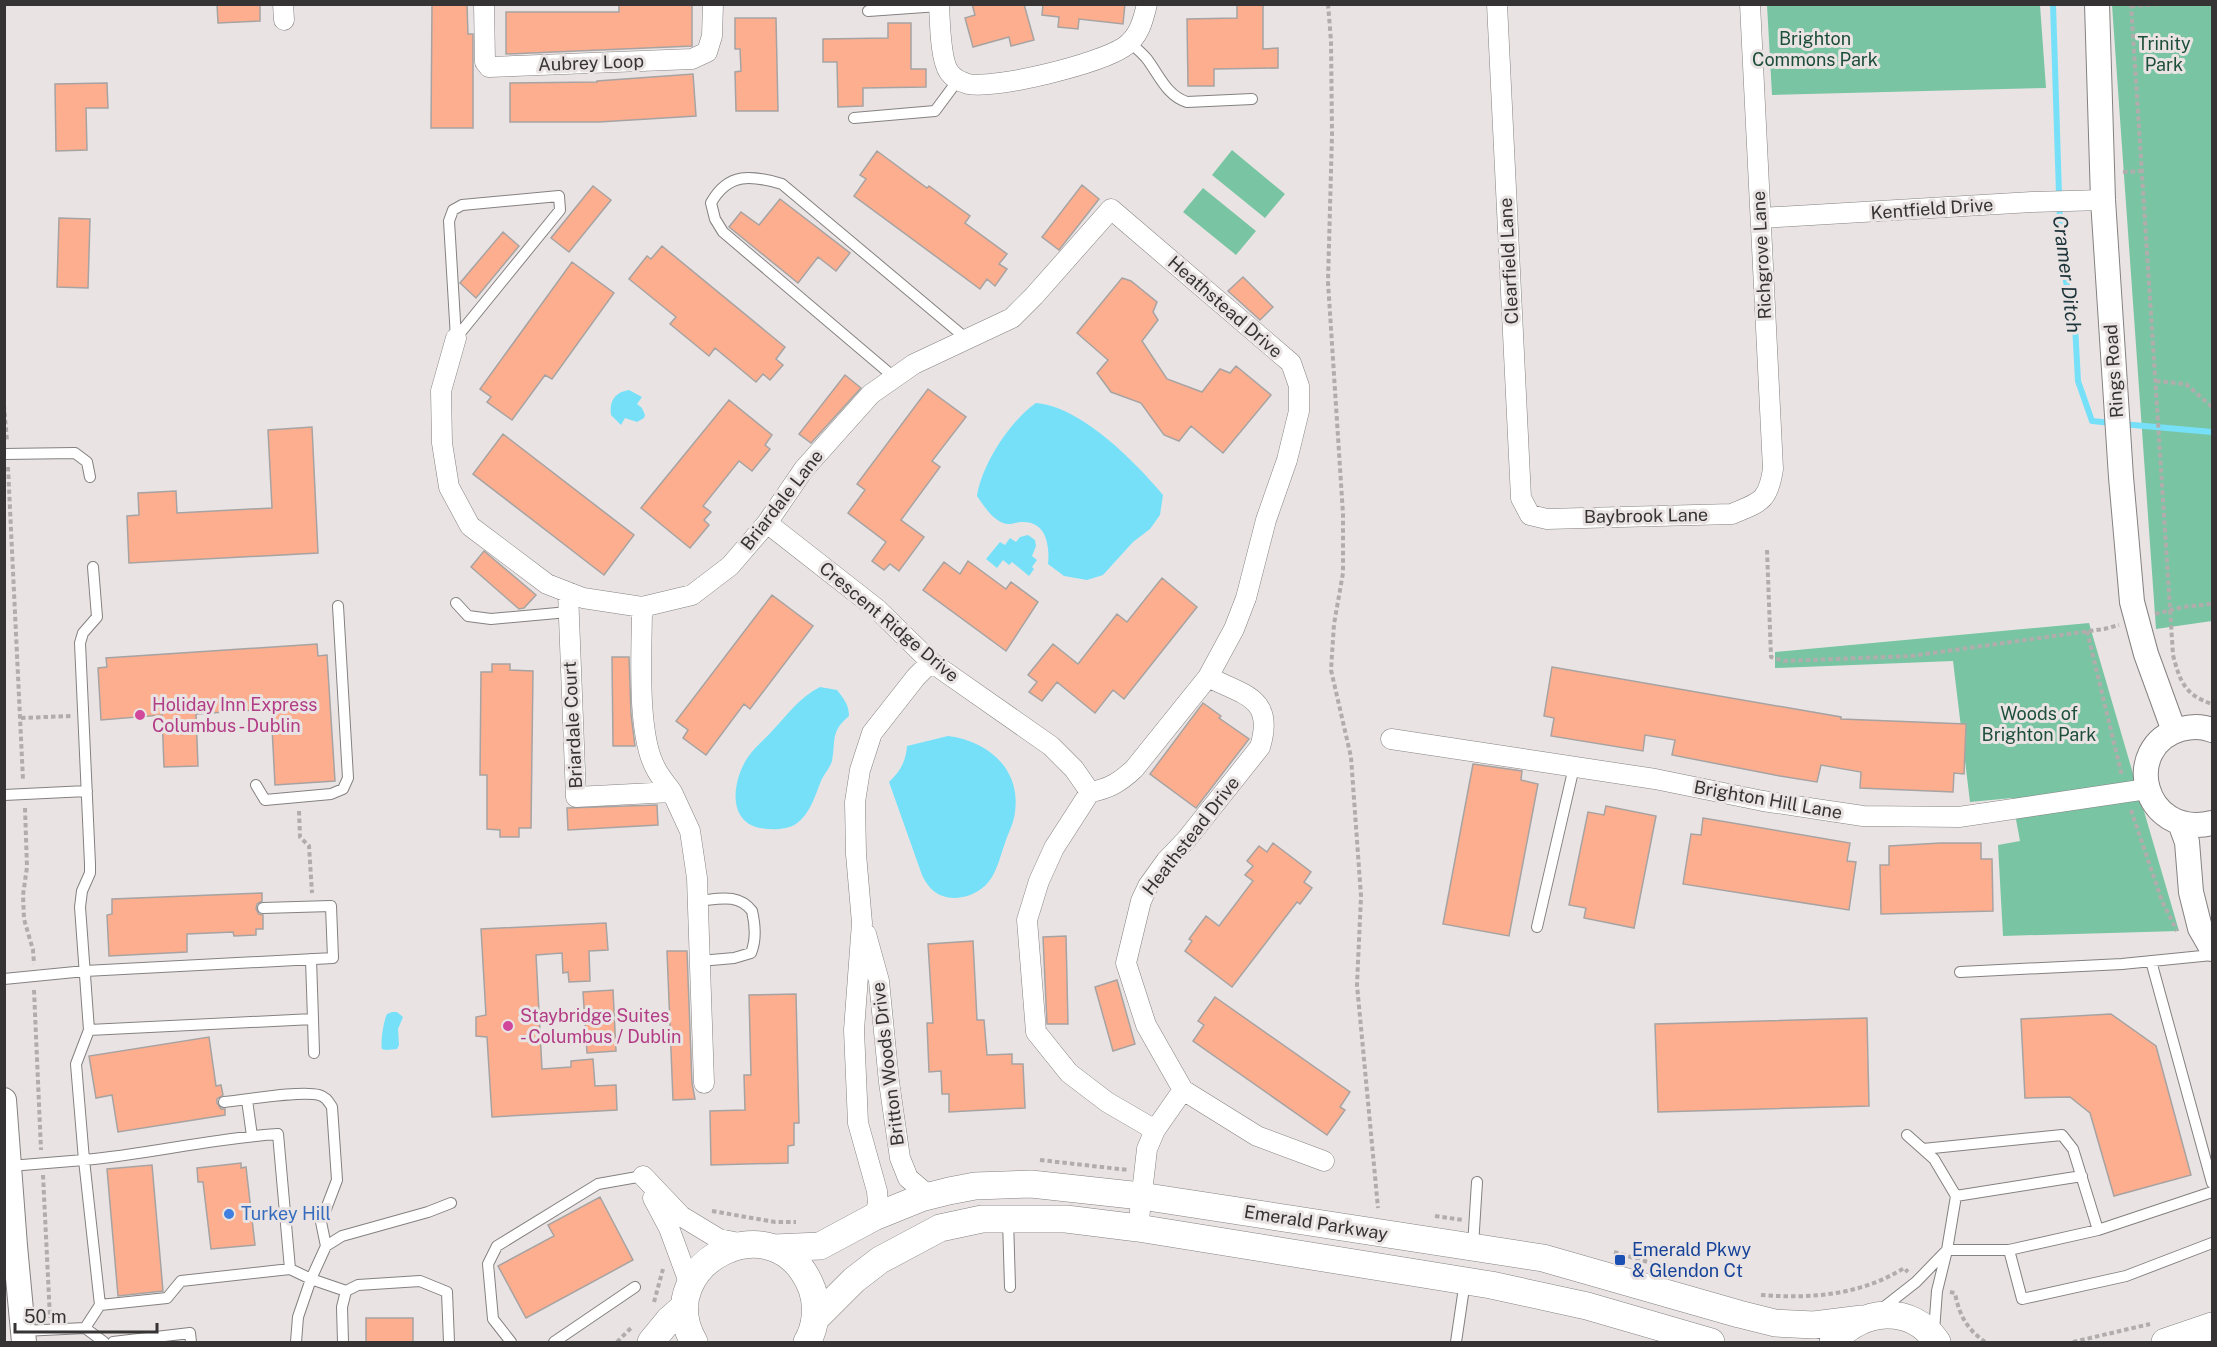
<svg xmlns="http://www.w3.org/2000/svg" width="2217" height="1347" viewBox="0 0 2217 1347" font-family="'Public Sans',sans-serif">
  <rect width="100%" height="100%" fill="#e9e4e3"/>
  <path fill="#79c5a3" d="M1767,5H2040L2046,88L1772,95Z
    M2112,5H2212V621L2156,629Z
    M1232,150L1285,194L1265,218L1212,175Z
    M1203,188L1256,231L1236,255L1183,212Z
    M2089,623L2179,931L2003,936L1998,845L2020,841L2012,798L1970,802L1953,661L1775,668V652Z"/>
  <path fill="#77e0f9" d="M629,390L642,397L637,404L642,408L645,415L644,418L637,422L625,418L621,425L611,415C609,401 615,392 629,390Z
    M1036,403C1080,406 1136,462 1163,495L1160,515L1150,529L1133,542L1103,575L1087,580L1064,576L1048,564C1050,545 1046,521 1022,522C1015,522 1009,526 1003,523C991,518 984,506 977,496C982,464 1010,421 1036,403Z
    M1028,535L1035,540L1036,546L1032,556L1037,560L1032,567L1034,569L1029,576L1012,562L1009,565L1003,560L997,568L986,559L1000,542L1005,545L1010,538L1016,542L1020,537Z
    M820,687L837,690C844,699 849,705 849,716C830,732 836,740 832,761C830,768 824,774 821,781C815,796 810,814 796,824C787,830 771,830 760,828C726,821 733,779 748,757C755,747 765,739 773,730C788,714 800,697 820,687Z
    M948,736C988,741 1021,769 1015,812C1014,823 1008,833 1005,843C1001,854 998,867 992,877C982,894 958,903 940,895C931,891 926,883 922,875L889,782C900,772 906,761 907,746Z
    M392,1012H397L403,1017L398,1029L399,1045L397,1049L386,1050L382,1049C380,1043 384,1019 387,1014Z"/>
  <g fill="none" stroke-linecap="round" stroke-linejoin="round">
    <path stroke="#77e0f9" stroke-width="6" d="M2053,4L2060,226L2059,247L2075,325L2078,381L2092,421L2112,423
      M2122,424L2212,432"/>
  </g>
  <path fill="#fdae8f" stroke="#a7a3a2" stroke-width="1.5" d="M217,4H260V21L218,23Z
    M432,4H467L468,34H473V128H431Z
    M619,4H692V46L506,54V12H619Z
    M972,4H1024L1034,40L1011,46L1009,37L973,47L965,18L975,15Z
    M1043,4H1125L1123,24L1079,19L1078,29L1058,27L1059,17L1042,15Z
    M1237,4H1263V49L1278,48V68L1214,69V86H1188L1187,19L1237,18Z
    M735,18H776L778,111H736L735,72L741,71L740,49H735Z
    M888,23H911V69H926V87L863,88V106L838,107L837,62H823V39L888,38Z
    M693,74L696,116L599,122H510V83L597,82V81Z
    M107,83L108,108H86L87,150L56,151L55,84Z
    M877,151L927,188L929,186L970,216L965,223L1007,254L999,264L1007,269L995,286L987,279L980,289L854,196L866,179L860,175Z
    M1082,185L1099,199L1059,250L1042,237Z
    M593,186L611,200L569,252L551,238Z
    M780,199L850,253L836,271L818,257L798,283L729,227L741,212L759,225Z
    M59,218L90,219L88,288L57,287Z
    M503,232L519,246L476,298L460,283Z
    M662,246L785,347L776,359L783,365L770,380L763,374L756,382L715,348L709,356L670,324L676,317L629,279L647,256L651,259Z
    M572,262L614,293L552,379L545,375L512,420L487,402L491,397L480,389Z
    M1243,277L1273,307L1260,320L1228,291Z
    M1122,278L1131,281L1157,302L1153,312L1158,320L1142,341L1167,379L1202,392L1220,369L1230,373L1236,366L1271,395L1223,453L1191,426L1179,441L1164,435L1141,403L1111,392L1097,373L1108,360L1077,333Z
    M845,375L861,388L811,443L799,434Z
    M928,389L966,417L932,461L940,467L901,520L924,537L899,571L890,564L884,570L872,561L886,542L848,513L865,490L857,484Z
    M729,400L772,435L765,445L770,449L752,471L739,461L703,506L711,512L704,520L709,525L690,548L641,508Z
    M312,427L318,553L129,563L127,516L139,515L138,493L176,491L177,513L272,508L268,430Z
    M503,434L634,535L604,575L473,474Z
    M484,551L536,595L524,608L519,609L471,567Z
    M968,561L1006,589L1011,582L1038,602L1006,651L923,590L944,562L960,574Z
    M1162,578L1197,607L1124,699L1113,690L1095,713L1057,682L1042,701L1029,692L1037,682L1028,675L1053,644L1078,664L1117,614L1127,622Z
    M772,595L813,626L750,709L744,704L706,755L683,738L688,730L676,721Z
    M317,644L318,656L327,655L335,781L275,785L271,709L196,714L198,766L164,767L162,715L101,720L98,668L107,667L106,658Z
    M612,657H629L631,714L635,746H613Z
    M492,664H510V670L533,671L531,828H519V837H500V830L487,829V775H480L481,672H492Z
    M1552,667L1841,717V719L1966,724L1964,774L1954,773L1953,792L1860,788L1861,772L1821,765L1817,782L1780,776L1672,755L1675,740L1645,735L1643,751L1551,736L1554,718L1544,716Z
    M1203,703L1221,716L1219,718L1249,739L1196,808L1150,774Z
    M1473,764L1522,771L1521,780L1538,784L1509,936L1443,924Z
    M657,805L658,825L568,830L567,808Z
    M1606,806L1656,816L1634,928L1584,918L1586,908L1569,905L1588,812L1604,815Z
    M1703,818L1850,843L1847,861L1856,862L1849,910L1683,884L1691,834L1701,835Z
    M1273,843L1311,872L1304,882L1312,888L1300,904L1297,902L1232,987L1185,951L1192,941L1189,939L1206,916L1219,926L1253,881L1245,875L1253,866L1247,861L1259,846L1267,852Z
    M1941,843H1981V859H1992L1993,911L1881,914L1880,865H1889V846Z
    M262,893V901L257,904L256,909L259,914L263,915V929H256V935L234,936L233,932L187,934V952L109,956L107,915L112,914V899Z
    M606,923L608,950L589,951L590,981L569,982L568,972L563,973L562,953L536,955L542,1069L571,1067V1061L593,1059L595,1086L616,1085L617,1110L492,1117L487,1037L476,1036V1017L486,1015L481,929Z
    M1066,936L1068,1024H1047L1043,937Z
    M973,941L977,1020H984L987,1055L1012,1054V1064H1023L1025,1108L949,1112V1094H942L941,1071L929,1072L927,1023H933L928,944Z
    M667,951H687L692,1083L695,1099L673,1100Z
    M1117,980L1135,1044L1113,1051L1095,987Z
    M613,990L616,1051L587,1053L583,992Z
    M796,994L799,1123H794V1145L788,1146V1163L711,1165L710,1111L745,1110L744,1075H751L749,995Z
    M1215,997L1350,1092L1340,1107L1345,1110L1327,1135L1193,1041L1204,1025L1198,1021Z
    M2111,1014L2156,1046L2191,1175L2114,1196L2090,1113L2070,1097L2025,1098L2021,1019Z
    M1867,1018L1869,1106L1658,1112L1655,1024Z
    M209,1037L216,1086L221,1085L223,1095L217,1099V1103L221,1109H225V1115L118,1132L112,1095L96,1098L89,1056Z
    M241,1163V1168L246,1167L255,1245L211,1249L203,1182H198L197,1168Z
    M152,1165L163,1291L118,1296L107,1169Z
    M600,1197L633,1260L526,1318L498,1266L554,1236L548,1225Z
    M366,1318H413V1342H366Z"/>
  <g fill="none" stroke-linecap="round" stroke-linejoin="round">
    <defs>
      <path id="service" d="M868,11L939,6
        M1129,42C1135,47 1142,53 1147,59C1159,75 1167,96 1187,102L1252,99
        M854,118L935,111L958,80
        M559,196L560,210L456,338L449,221L453,210L462,205Z
        M895,378L723,232L715,219L711,203C728,172 752,175 782,184L968,340
        M4,454L75,453L87,462L90,477
        M456,603L468,616L491,619L568,612
        M256,785L265,800L331,794L343,789L348,778L338,606
        M4,795L87,791
        M698,901C719,899 738,893 752,911C755,924 756,941 751,953L734,958L700,961
        M1537,927L1574,767
        M311,959L313,1019
        M2151,961L2212,1183
        M1960,972L2122,964L2212,955
        M4,979L85,971L333,958L331,906L263,908
        M89,1030L313,1019L314,1053
        M247,1100L252,1136
        M224,1102C245,1100 301,1090 319,1095C326,1097 328,1101 332,1107L337,1180L321,1222L326,1246
        M1907,1135L1934,1159L1956,1196L1947,1250L1937,1291L1934,1331
        M1923,1149L2062,1135L2073,1149L2098,1230
        M10,1166L84,1160L76,1064L89,1030L80,907L82,891L90,873V864L80,643L83,633L97,617L93,567
        M1956,1196L2082,1176
        M1008,1219L1010,1287
        M1473,1246L1477,1182
        M2009,1250L2022,1299L2126,1276L2212,1243
        M100,1305L167,1298L181,1281L290,1269L311,1279L346,1291
        M1879,1311L1916,1282L1947,1250H2009L2098,1230L2212,1192
        M85,1328L100,1305L84,1160C149,1154 214,1138 278,1134L290,1269
        M23,1331L85,1328L104,1342
        M113,1342L190,1333L191,1342
        M296,1342L298,1317L311,1279L326,1246L342,1236L428,1212L451,1203
        M343,1342L342,1307L346,1291L358,1285L420,1281L447,1292L449,1342
        M511,1342L493,1319L488,1264L497,1246L598,1184L643,1176
        M554,1342L635,1287
        M1456,1342L1465,1281"/>
      <path id="minor" d="M283,4L284,20
        M484,4L485,62L489,67L692,59L707,52L712,36L713,4
        M939,4C940,21 940,59 949,72C954,79 961,82 968,84C998,89 1098,64 1124,47C1139,37 1143,21 1147,4
        M1497,4L1521,498L1530,515L1547,519L1732,514C1760,502 1768,502 1773,469L1750,4
        M1761,218L2032,202L2103,200
        M456,338L441,391L442,443L449,487L470,526L547,584L583,598L642,607L692,595L730,566L767,523L804,469L871,394L914,364L1012,318L1034,296L1111,209L1291,363L1299,386V411L1287,460L1266,520L1246,598L1234,629L1208,677L1134,769C1120,782 1109,789 1090,792L1054,848L1039,881L1027,920L1036,1032L1069,1073L1107,1102L1155,1130
        M767,523L877,609L931,662L1051,746L1074,769L1090,792
        M568,592L576,797L672,792L690,831L697,878L704,1083
        M642,607C642,649 636,734 656,769C660,777 667,785 672,792
        M1391,739L1655,779L1763,801L1863,816L1959,817L2147,789
        M866,934L879,981L889,1082L900,1158L908,1178L929,1196
        M1183,1090L1257,1136L1324,1161
        M643,1176L681,1216L719,1239L744,1244
        M653,1198L669,1228L690,1285
        M874,1217L878,1204L877,1191L858,1123L854,1030L862,923L856,854L855,802L860,770L872,733L916,677L931,662
        M1138,1228L1147,1149L1155,1130L1183,1090L1146,1025L1126,963L1141,901L1148,886L1166,861L1186,840L1260,747C1275,698 1244,695 1208,677"/>
      <path id="tertiary" d="M2097,4L2103,200L2121,477L2132,602L2146,654L2174,731
        M2212,730C2202,726 2192,726 2181,729C2121,746 2142,839 2212,823
        M2180,823L2187,842L2191,892L2200,928L2212,949
        M4,1100L15,1246L24,1342"/>
      <path id="secondary" d="M774,1248L820,1246L874,1217L921,1198L949,1191L975,1186L1031,1184L1141,1196L1543,1258L1739,1314L1775,1323L1814,1325L1862,1319
        M815,1319L854,1280L880,1260L940,1228L982,1219H1066L1138,1228L1491,1285L1587,1306L1711,1342
        M651,1342L669,1320L685,1306
        M694,1342C649,1264 777,1197 812,1289C818,1306 816,1327 807,1342
        M1833,1342C1861,1309 1911,1303 1937,1342
        M2165,1342L2212,1326"/>
    </defs>
    <use href="#service" stroke="#858180" stroke-width="12"/>
    <use href="#minor" stroke="#858180" stroke-width="21"/>
    <use href="#tertiary" stroke="#858180" stroke-width="26"/>
    <use href="#secondary" stroke="#858180" stroke-width="28"/>
    <path stroke="#b1adad" stroke-width="4" stroke-dasharray="4.5 3" stroke-linecap="butt" d="M1328,4L1331,41L1332,134L1328,282L1343,514V573L1334,624L1331,670L1351,757L1361,896L1357,985L1378,1208
      M2131,4L2173,655C2180,682 2185,695 2212,704
      M2131,6L2160,4
      M2123,172L2143,171
      M2156,381L2186,384L2212,407
      M4,405L7,441
      M8,467L23,780
      M1767,550L1771,657L1784,661L1911,656L2104,629L2119,625
      M2155,614L2183,607L2212,604
      M2087,631L2122,776
      M21,718L71,716
      M25,808L27,867L23,895L24,919L33,950L34,964
      M2131,810L2162,901L2177,931
      M299,811L300,837L309,846L312,893
      M34,990L41,1150
      M1040,1160L1128,1170
      M43,1175L50,1318
      M712,1211L775,1222H796
      M1435,1216L1463,1220
      M1614,1252L1702,1278
      M1950,1292L1955,1293C1959,1315 1967,1329 1985,1342
      M1761,1295C1811,1299 1861,1295 1904,1268L1908,1272
      M654,1302L663,1269
      M617,1342L631,1328
      M2073,1342L2150,1324"/>
    <use href="#service" stroke="#fff" stroke-width="10"/>
    <use href="#minor" stroke="#fff" stroke-width="20"/>
    <use href="#tertiary" stroke="#fff" stroke-width="24"/>
    <use href="#secondary" stroke="#fff" stroke-width="27"/>
  </g>
  <g fill="#d1479c" stroke="#e9e4e3" stroke-width="2">
    <circle cx="140" cy="715" r="6"/>
    <circle cx="508" cy="1026" r="6"/>
  </g>
  <circle fill="#3f7fe0" stroke="#e9e4e3" stroke-width="2" cx="229" cy="1214" r="6"/>
  <rect fill="#1a4fb4" stroke="#e9e4e3" stroke-width="2" x="1614" y="1254" width="12" height="12" rx="3"/>
  <g text-anchor="middle" stroke-width="6" stroke-linejoin="round" paint-order="stroke">
    <g font-size="18" fill="#1d4e3a" stroke="#e9e4e3">
      <text x="1815" y="45">Brighton<tspan x="1815" dy="21">Commons Park</tspan></text>
      <text x="2164" y="50">Trinity<tspan x="2164" dy="21">Park</tspan></text>
      <text x="2039" y="720">Woods of<tspan x="2039" dy="21">Brighton Park</tspan></text>
    </g>
    <g font-size="18" fill="#353333" stroke="#e9e4e3">
      <text transform="translate(591 63) rotate(-2)" y="6">Aubrey Loop</text>
      <text transform="translate(1932 209) rotate(-4)" y="6">Kentfield Drive</text>
      <text transform="translate(1762 255) rotate(-93)" y="6">Richgrove Lane</text>
      <text transform="translate(1509 261) rotate(-93)" y="6">Clearfield Lane</text>
      <text transform="translate(1225 307) rotate(41)" y="6">Heathstead Drive</text>
      <text transform="translate(2114 371) rotate(-94)" y="6">Rings Road</text>
      <text transform="translate(782 500) rotate(-52)" y="6">Briardale Lane</text>
      <text transform="translate(1646 516) rotate(-1)" y="6">Baybrook Lane</text>
      <text transform="translate(889 622) rotate(40)" y="6">Crescent Ridge Drive</text>
      <text transform="translate(573 725) rotate(-93)" y="6">Briardale Court</text>
      <text transform="translate(1768 800) rotate(10)" y="6">Brighton Hill Lane</text>
      <text transform="translate(1191 836) rotate(-52)" y="6">Heathstead Drive</text>
      <text transform="translate(888 1064) rotate(-97)" y="6">Britton Woods Drive</text>
      <text transform="translate(1316 1223) rotate(9)" y="6">Emerald Parkway</text>
    </g>
    <g font-size="18" fill="#b23c85" stroke="#e9e4e3" text-anchor="start">
      <text x="152" y="711">Holiday Inn Express<tspan x="152" dy="21">Columbus - Dublin</tspan></text>
      <text x="520" y="1022">Staybridge Suites<tspan x="520" dy="21">- Columbus / Dublin</tspan></text>
    </g>
    <g font-size="18" fill="#366cbe" stroke="#e9e4e3" text-anchor="start">
      <text x="241" y="1220">Turkey Hill</text>
    </g>
    <g font-size="18" fill="#164399" stroke="#e9e4e3" text-anchor="start">
      <text x="1632" y="1256">Emerald Pkwy<tspan x="1632" dy="21">&amp; Glendon Ct</tspan></text>
    </g>
    <g font-size="20" font-style="italic" fill="#1c343a" stroke="#e9e4e3">
      <text transform="translate(2067 274) rotate(83)" y="7">Cramer Ditch</text>
    </g>
  </g>
  <rect width="2217" height="1347" fill="none" stroke="#353333" stroke-width="12"/>
  <path d="M15 1323v9h142v-9" fill="none" stroke="#353333" stroke-width="3"/>
  <text x="24" y="1323" font-size="18" fill="#353333" stroke="#e9e4e3" stroke-width="4.5" paint-order="stroke">50 m</text>
</svg>
